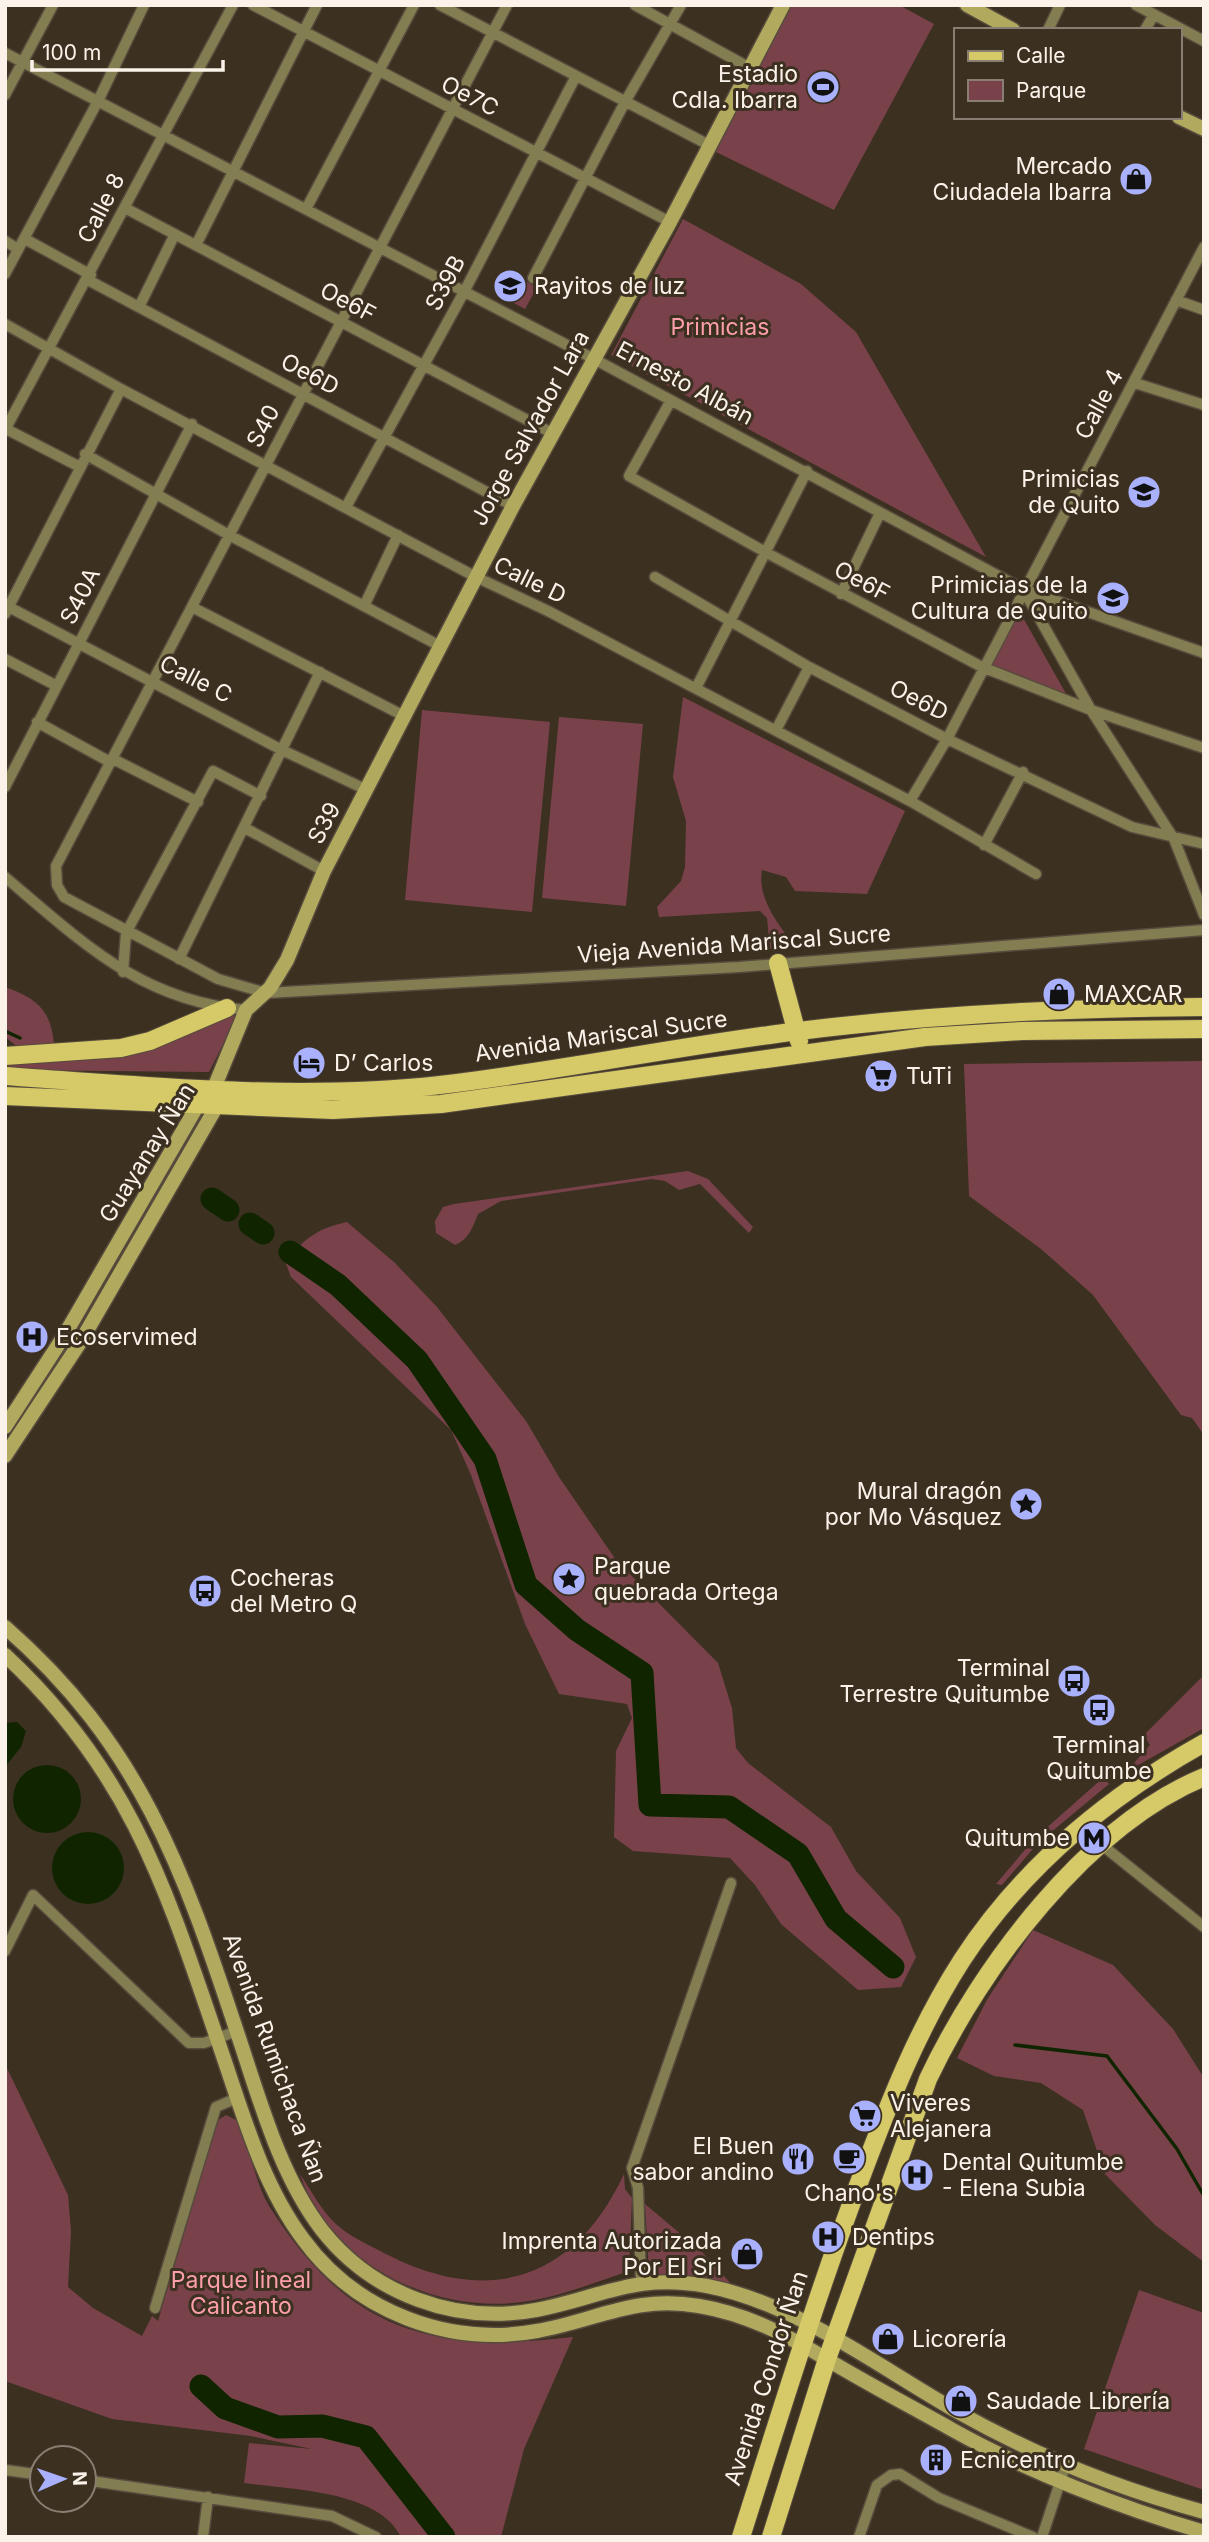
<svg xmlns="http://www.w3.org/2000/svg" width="1209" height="2542" viewBox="0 0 1209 2542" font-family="Inter,sans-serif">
  <rect width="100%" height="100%" fill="#3c3021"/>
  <path fill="#79424a" d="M789,5H899L934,24L834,210L714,151Z
    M683,219L801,284L856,332L986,557L611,355Z
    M508,272L537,287L525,309L497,294Z
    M1017,607L1069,699L990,664Z
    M683,697L905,811L867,894L795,891L786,877L762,870C757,898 778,924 794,945L770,949L767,918L760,911L659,917L657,907L681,881L685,867L686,821L673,777Z
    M422,710L550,722L532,912L405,900Z
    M559,717L643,724L626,906L542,898Z
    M5,987C38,999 51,1010 54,1045L18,1047L5,1037Z
    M239,1013L209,1072L6,1070L9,1058L187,1031Z
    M1204,1061V1435L1192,1418L1181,1415L1093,1295L1041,1249L969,1196L964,1064Z
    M688,1171L708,1179L753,1227L749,1233L700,1184L679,1190L665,1181L652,1179L501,1201L478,1214C473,1227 468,1240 455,1245L436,1233L435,1221L443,1207L454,1204Z
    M347,1222L395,1263L437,1307L526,1421L559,1477L616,1560L718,1663L732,1708L736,1748L748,1763L831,1827L856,1871L900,1918L916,1957L901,1987L858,1990L781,1924L755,1885L730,1858L633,1851L614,1837L616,1751L632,1718L627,1704L559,1694L525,1624L471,1475L451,1430L291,1277L286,1264C301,1239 319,1228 347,1222Z
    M1204,1675V1728L1126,1772L1150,1745L1144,1735Z
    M1104,1777L1109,1784L1038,1843L1002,1885L996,1884L1034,1839Z
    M1033,1930L1113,1965L1173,2029L1204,2078V2262L1155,2225L1105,2174L1083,2110L1041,2083L994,2076L957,2058L988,1998Z
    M5,2064L68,2195L71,2231L68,2287L93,2308L142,2336L152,2316L158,2321L218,2120L226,2115L236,2120C251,2147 254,2183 271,2209C350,2333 433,2353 573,2337L524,2449L501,2537H401C378,2490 290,2490 244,2483L249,2443L312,2449L251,2436L112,2419L5,2381Z
    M300,2174C311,2190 322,2212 337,2225C352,2238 371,2246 388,2255C490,2307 575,2279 624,2174L625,2189L632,2198L629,2271C594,2283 559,2297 522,2302C431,2314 330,2263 300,2174Z
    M645,2204L701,2251L733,2286L701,2278L649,2273Z
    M1139,2290L1204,2313V2490L1084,2449Z"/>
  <path fill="#102400" d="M17,1722L26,1731L21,1747L5,1767V1723Z
    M13 1799a34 34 0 1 1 68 0a34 34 0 1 1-68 0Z
    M52 1868a36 36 0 1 1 72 0a36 36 0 1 1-72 0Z"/>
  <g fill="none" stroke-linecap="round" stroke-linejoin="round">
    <path stroke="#102400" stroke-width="3.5" d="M5,1031L20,1038
      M1015,2045L1107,2056L1177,2149L1204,2196"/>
    <path stroke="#102400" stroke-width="23" d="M212,1199L228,1210
      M250,1224L263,1233
      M290,1252L338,1285L417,1360L485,1459L526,1585L577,1630L642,1673L650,1805L729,1807L798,1854L836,1919L893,1967
      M201,2386L225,2408L278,2427L322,2426L366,2437L444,2537"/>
    <defs>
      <path id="street" d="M253,5L670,222
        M440,5L709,145
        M507,5L56,866L57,885L64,897L218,979L266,993L739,967L1204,930
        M635,5L750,68
        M1136,5L1204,41
        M1048,30L1060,5
        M1145,30L1153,16
        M5,53L594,359L1023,589L1204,653
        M5,95L53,5
        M125,208L552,433
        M306,209L414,5
        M25,239L91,275
        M5,241L18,249
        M196,245L317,5
        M5,274L98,101L144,5
        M533,278L625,102L681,5
        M88,280L513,506
        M1176,300L1204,310
        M139,307L175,234
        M5,324L121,389L476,577L548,611L910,801L1036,874
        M1135,383L1204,405
        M670,402L629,476L767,553L982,667L1091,710L1204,748
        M6,429L80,467
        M5,430L233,5
        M85,454L229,535L440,646
        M346,507L464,292L576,76
        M655,577L809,667L947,739L1132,827L1204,844
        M1023,589L1091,710L1174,839L1204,915
        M841,594L880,513
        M5,605L282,750L367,790
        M364,606L398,535
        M192,607L404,716
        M5,614L121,389
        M5,659L57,686
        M696,688L807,471
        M37,722L110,762
        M776,730L809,667
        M113,759L198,802
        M5,787L192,424
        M910,801L947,739L1204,247
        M245,828L324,871
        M984,845L1023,772
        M5,877C82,942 141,1001 246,1010
        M179,959L320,672
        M123,972L126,933L213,771L261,796
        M1102,1845L1204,1927
        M5,1951L33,1895L189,2043H204L237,2031
        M641,2282L638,2188L632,2168L731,1883
        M155,2308L216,2107L237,2098
        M5,2470L42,2475
        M84,2480L332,2516L376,2537
        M203,2537L208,2497
        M859,2537L877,2485L891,2475L900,2474L939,2498L1033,2537
        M1042,2537L1066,2464"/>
      <path id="secondary" d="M967,5L1013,30
        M1179,117L1204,129
        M5,1427L64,1336L199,1103L214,1088L246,1010L270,988L287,960L324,871L513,506L670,222L783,5
        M5,1456L81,1341L218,1104L216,1096
        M5,1627C139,1744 183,1868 237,2032C259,2097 279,2174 322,2230C372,2294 456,2325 536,2310C603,2297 634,2273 707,2286C796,2303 880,2368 958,2412C1034,2455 1119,2489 1204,2512
        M5,1655C132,1773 167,1892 221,2050C243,2114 262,2184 303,2239C356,2312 449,2347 537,2331C598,2320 634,2295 699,2306C747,2314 787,2335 828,2360C868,2384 910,2406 951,2429C1026,2471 1121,2508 1204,2532"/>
      <path id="primary" d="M778,963L799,1041
        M5,1056L121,1048L150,1041L227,1008
        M5,1076C148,1086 297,1101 440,1085C560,1071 679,1046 799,1031C934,1014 1068,1008 1204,1007
        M5,1096L333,1110L441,1104L925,1037L1022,1031L1204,1029
        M741,2537C779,2417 816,2298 860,2180C889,2103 917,2030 962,1960C1022,1868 1109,1796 1204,1743
        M771,2537L827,2359L928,2079C981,1967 1086,1826 1204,1777"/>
    </defs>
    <use href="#street" stroke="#574b3d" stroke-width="13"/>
    <use href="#secondary" stroke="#574b3d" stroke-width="17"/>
    <use href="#primary" stroke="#574b3d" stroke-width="20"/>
    <use href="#street" stroke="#837e51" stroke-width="10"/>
    <use href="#secondary" stroke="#b1a95e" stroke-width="14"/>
    <use href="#primary" stroke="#d5ca67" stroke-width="18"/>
  </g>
  <defs>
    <symbol id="stadium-disc" viewBox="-11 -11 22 22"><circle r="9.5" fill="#a9b0fc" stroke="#3c3021"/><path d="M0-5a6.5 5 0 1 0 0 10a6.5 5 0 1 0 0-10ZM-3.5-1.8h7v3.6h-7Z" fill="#111"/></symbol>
    <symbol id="shop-disc" viewBox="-11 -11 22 22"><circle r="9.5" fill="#a9b0fc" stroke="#3c3021"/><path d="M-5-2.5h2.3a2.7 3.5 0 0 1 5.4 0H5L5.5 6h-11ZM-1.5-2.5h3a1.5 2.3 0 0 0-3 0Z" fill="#111"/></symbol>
    <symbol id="school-disc" viewBox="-11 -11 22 22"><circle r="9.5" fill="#a9b0fc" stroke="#3c3021"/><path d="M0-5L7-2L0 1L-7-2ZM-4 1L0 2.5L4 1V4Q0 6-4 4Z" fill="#111"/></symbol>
    <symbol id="university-disc" viewBox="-11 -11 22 22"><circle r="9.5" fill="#a9b0fc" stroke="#3c3021"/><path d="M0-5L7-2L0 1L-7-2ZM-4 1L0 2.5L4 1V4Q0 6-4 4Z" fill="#111"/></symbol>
    <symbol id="hotel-disc" viewBox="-11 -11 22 22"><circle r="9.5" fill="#a9b0fc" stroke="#3c3021"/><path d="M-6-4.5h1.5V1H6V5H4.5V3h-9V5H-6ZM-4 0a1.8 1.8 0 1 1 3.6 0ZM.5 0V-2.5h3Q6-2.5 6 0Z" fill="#111"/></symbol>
    <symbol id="supermarket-disc" viewBox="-11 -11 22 22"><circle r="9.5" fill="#a9b0fc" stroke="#3c3021"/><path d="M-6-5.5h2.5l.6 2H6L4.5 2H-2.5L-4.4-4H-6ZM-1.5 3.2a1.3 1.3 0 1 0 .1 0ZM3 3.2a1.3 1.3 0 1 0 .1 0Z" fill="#111"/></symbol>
    <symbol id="hospital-disc" viewBox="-11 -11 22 22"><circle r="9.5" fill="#a9b0fc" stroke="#3c3021"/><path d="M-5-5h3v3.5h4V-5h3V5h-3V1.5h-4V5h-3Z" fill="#111"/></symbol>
    <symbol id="sight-disc" viewBox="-11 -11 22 22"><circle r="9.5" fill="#a9b0fc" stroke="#3c3021"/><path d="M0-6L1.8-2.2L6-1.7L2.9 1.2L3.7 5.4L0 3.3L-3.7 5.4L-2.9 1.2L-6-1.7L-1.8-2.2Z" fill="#111"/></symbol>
    <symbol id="bus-disc" viewBox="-11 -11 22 22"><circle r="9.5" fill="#a9b0fc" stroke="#3c3021"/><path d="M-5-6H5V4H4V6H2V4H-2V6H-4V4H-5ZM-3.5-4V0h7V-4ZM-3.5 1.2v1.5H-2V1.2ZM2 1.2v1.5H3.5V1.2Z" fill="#111"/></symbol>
    <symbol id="metro-disc" viewBox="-11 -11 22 22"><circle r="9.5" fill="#a9b0fc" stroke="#3c3021"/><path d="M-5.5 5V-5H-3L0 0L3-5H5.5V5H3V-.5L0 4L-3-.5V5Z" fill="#111"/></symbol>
    <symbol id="cafe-disc" viewBox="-11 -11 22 22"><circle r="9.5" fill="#a9b0fc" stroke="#3c3021"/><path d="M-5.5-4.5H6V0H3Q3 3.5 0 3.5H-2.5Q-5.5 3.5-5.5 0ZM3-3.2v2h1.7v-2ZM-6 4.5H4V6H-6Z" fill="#111"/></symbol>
    <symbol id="restaurant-disc" viewBox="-11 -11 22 22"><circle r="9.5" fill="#a9b0fc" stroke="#3c3021"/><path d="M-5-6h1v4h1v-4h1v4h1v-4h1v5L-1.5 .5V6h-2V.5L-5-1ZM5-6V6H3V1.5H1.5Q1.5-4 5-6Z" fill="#111"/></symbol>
    <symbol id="building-disc" viewBox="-11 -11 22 22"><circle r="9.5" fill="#a9b0fc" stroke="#3c3021"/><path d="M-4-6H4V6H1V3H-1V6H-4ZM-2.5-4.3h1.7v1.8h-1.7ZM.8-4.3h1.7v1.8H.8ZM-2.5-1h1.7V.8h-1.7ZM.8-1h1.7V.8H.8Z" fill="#111"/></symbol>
  </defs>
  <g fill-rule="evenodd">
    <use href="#stadium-disc" x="804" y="68" width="38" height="38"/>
    <use href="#shop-disc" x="1117" y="160" width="38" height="38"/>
    <use href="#school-disc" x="491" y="267" width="38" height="38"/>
    <use href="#university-disc" x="1125" y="473" width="38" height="38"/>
    <use href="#school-disc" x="1094" y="579" width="38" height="38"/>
    <use href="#shop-disc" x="1040" y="975" width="38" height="38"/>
    <use href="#hotel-disc" x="290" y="1044" width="38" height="38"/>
    <use href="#supermarket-disc" x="862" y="1057" width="38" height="38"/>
    <use href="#hospital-disc" x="13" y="1318" width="38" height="38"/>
    <use href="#sight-disc" x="1007" y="1485" width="38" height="38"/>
    <use href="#sight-disc" x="550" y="1560" width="38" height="38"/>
    <use href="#bus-disc" x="186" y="1572" width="38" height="38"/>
    <use href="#bus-disc" x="1055" y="1662" width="38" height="38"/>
    <use href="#bus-disc" x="1080" y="1691" width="38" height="38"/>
    <use href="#metro-disc" x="1075" y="1819" width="38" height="38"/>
    <use href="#supermarket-disc" x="846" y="2097" width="38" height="38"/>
    <use href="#cafe-disc" x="830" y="2139" width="38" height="38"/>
    <use href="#restaurant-disc" x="779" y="2140" width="38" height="38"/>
    <use href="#hospital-disc" x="898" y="2156" width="38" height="38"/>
    <use href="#hospital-disc" x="809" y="2218" width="38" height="38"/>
    <use href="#shop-disc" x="728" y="2235" width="38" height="38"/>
    <use href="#shop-disc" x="869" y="2320" width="38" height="38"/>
    <use href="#shop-disc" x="942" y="2382" width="38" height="38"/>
    <use href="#building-disc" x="917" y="2441" width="38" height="38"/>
  </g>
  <g text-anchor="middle" stroke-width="6" stroke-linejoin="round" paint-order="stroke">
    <g font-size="23" fill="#fbf3ea" stroke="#3c3021" text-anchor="start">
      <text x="798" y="82" text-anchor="end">Estadio<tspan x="798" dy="26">Cdla. Ibarra</tspan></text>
      <text x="1112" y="174" text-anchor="end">Mercado<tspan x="1112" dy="26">Ciudadela Ibarra</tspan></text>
      <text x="534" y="294">Rayitos de luz</text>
      <text x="1120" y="487" text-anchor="end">Primicias<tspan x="1120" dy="26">de Quito</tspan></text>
      <text x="1088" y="593" text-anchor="end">Primicias de la<tspan x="1088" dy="26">Cultura de Quito</tspan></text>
      <text x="1084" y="1002">MAXCAR</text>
      <text x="334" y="1071">D’ Carlos</text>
      <text x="906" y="1084">TuTi</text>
      <text x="56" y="1345">Ecoservimed</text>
      <text x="1002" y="1499" text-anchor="end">Mural dragón<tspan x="1002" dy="26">por Mo Vásquez</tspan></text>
      <text x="594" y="1574">Parque<tspan x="594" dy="26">quebrada Ortega</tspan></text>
      <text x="230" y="1586">Cocheras<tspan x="230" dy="26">del Metro Q</tspan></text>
      <text x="1050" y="1676" text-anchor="end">Terminal<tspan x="1050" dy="26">Terrestre Quitumbe</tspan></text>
      <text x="1099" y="1753" text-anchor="middle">Terminal<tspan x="1099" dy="26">Quitumbe</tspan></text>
      <text x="1070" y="1846" text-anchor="end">Quitumbe</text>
      <text x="890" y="2111">Viveres<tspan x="890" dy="26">Alejanera</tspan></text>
      <text x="774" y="2154" text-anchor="end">El Buen<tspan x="774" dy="26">sabor andino</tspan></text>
      <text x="942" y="2170">Dental Quitumbe<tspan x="942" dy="26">- Elena Subia</tspan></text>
      <text x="849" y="2201" text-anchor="middle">Chano's</text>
      <text x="852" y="2245">Dentips</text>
      <text x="722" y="2249" text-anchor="end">Imprenta Autorizada<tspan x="722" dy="26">Por El Sri</tspan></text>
      <text x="912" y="2347">Licorería</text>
      <text x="986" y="2409">Saudade Librería</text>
      <text x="960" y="2468">Ecnicentro</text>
    </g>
    <g font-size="23" fill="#fbf3ea" stroke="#3c3021">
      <text transform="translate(470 96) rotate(27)" y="8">Oe7C</text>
      <text transform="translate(101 208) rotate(-63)" y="8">Calle 8</text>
      <text transform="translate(445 283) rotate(-62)" y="8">S39B</text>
      <text transform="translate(348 302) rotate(28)" y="8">Oe6F</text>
      <text transform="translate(310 374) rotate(28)" y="8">Oe6D</text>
      <text transform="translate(685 383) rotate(28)" y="8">Ernesto Albán</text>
      <text transform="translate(1099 404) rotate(-62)" y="8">Calle 4</text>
      <text transform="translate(263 426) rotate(-62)" y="8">S40</text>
      <text transform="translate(530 428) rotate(-61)" y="8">Jorge Salvador Lara</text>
      <text transform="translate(530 580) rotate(26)" y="8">Calle D</text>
      <text transform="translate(862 581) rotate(28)" y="8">Oe6F</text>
      <text transform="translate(80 596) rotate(-63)" y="8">S40A</text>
      <text transform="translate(196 679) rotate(27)" y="8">Calle C</text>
      <text transform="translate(919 700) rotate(27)" y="8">Oe6D</text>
      <text transform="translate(324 823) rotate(-62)" y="8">S39</text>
      <text transform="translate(734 944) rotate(-4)" y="8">Vieja Avenida Mariscal Sucre</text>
      <text transform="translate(601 1036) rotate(-8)" y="8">Avenida Mariscal Sucre</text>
      <text transform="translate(147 1153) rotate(-58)" y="8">Guayanay Ñan</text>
      <text transform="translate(275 2058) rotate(70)" y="8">Avenida Rumichaca Ñan</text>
      <text transform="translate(766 2378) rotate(-72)" y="8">Avenida Condor Ñan</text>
    </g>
    <g font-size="23" fill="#fd9fab" stroke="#3c3021">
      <text x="720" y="335">Primicias</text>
      <text x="241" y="2288">Parque lineal<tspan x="241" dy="26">Calicanto</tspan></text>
    </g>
  </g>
  <rect width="1209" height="2542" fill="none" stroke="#fbf3ea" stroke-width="14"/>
  <rect x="954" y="28" width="228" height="91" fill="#3c3021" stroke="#887e71" stroke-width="2"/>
  <rect x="968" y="51" width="35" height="10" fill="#d5ca67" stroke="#887e71" stroke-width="2"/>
  <text x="1016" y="63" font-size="21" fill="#fbf3ea">Calle</text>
  <rect x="968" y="80" width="35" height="21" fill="#79424a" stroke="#887e71" stroke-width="2"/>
  <text x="1016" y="98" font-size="21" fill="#fbf3ea">Parque</text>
  <g transform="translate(63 2479) rotate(88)"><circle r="33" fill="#3c3021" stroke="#887e71" stroke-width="2"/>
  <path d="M0-5L12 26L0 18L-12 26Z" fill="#a9b0fc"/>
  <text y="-10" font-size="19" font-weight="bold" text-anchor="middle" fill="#fbf3ea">N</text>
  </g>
  <path d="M32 60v10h191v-10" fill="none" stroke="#fbf3ea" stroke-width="3.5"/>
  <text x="42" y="60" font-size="21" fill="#fbf3ea" stroke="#3c3021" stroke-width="5" paint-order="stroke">100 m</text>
</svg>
